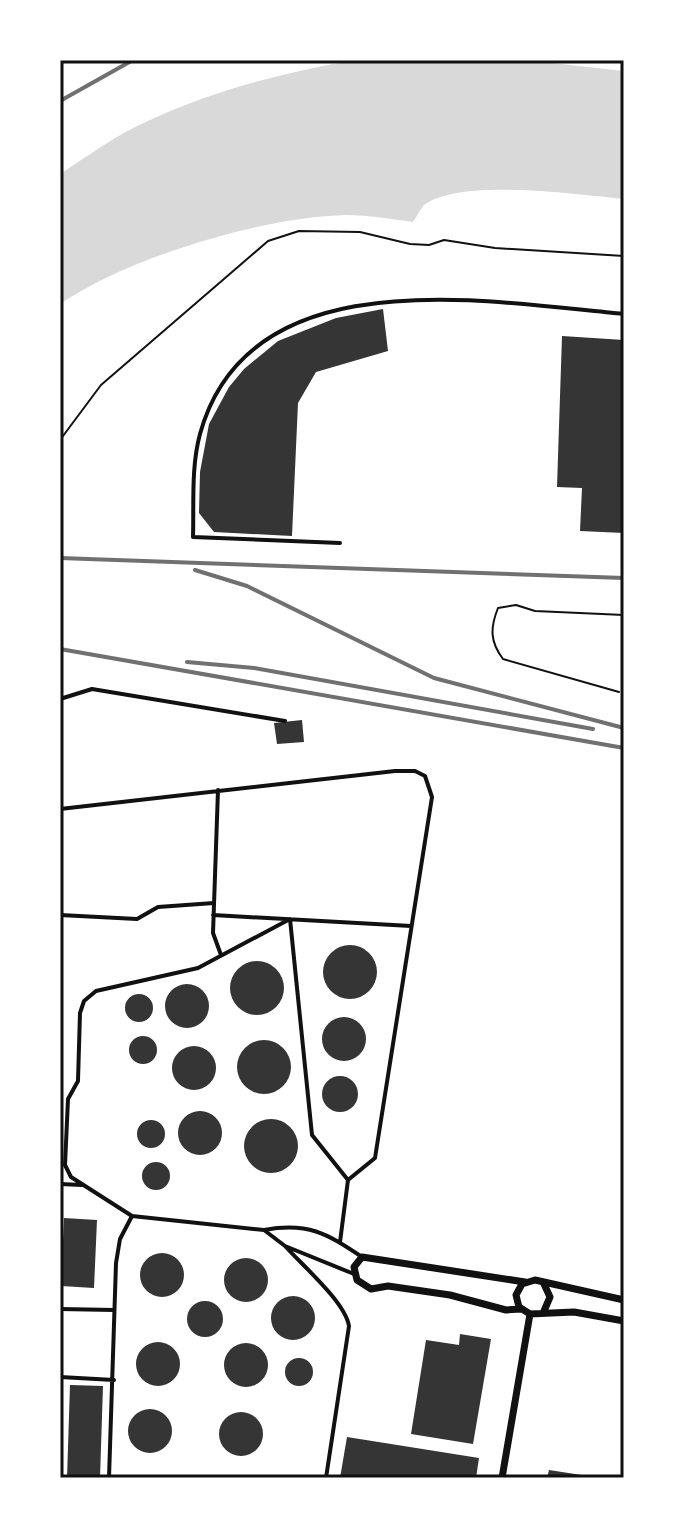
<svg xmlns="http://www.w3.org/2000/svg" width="684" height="1538" viewBox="0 0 684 1538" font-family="'Nunito Sans',sans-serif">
  <rect width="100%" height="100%" fill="#fff"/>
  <path fill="#d9d9d9" d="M356,60H525L624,71V199C579,195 458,177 423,206C420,210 416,218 413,222C392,219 368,215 346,215C262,217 129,257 60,304V174C80,161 101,146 122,134C193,96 277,73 356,60Z"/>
  <path fill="#353535" d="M383,309L388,351L316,372L298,403L292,536L214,532L199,513L200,472L209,424L229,387L244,369L278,341L336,318Z
    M562,336L624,340V533L580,531L582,488L557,487Z
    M302,720L304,742L277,744L274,723Z
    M323 972a27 27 0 1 1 54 0a27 27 0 1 1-54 0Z
    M230 988a27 27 0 1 1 54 0a27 27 0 1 1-54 0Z
    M165 1006a22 22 0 1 1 44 0a22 22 0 1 1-44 0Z
    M125 1008a14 14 0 1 1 28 0a14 14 0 1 1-28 0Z
    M322 1039a22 22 0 1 1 44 0a22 22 0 1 1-44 0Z
    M129 1050a14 14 0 1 1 28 0a14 14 0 1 1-28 0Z
    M237 1067a27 27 0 1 1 54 0a27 27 0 1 1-54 0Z
    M172 1068a22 22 0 1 1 44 0a22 22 0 1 1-44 0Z
    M322 1094a18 18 0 1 1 36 0a18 18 0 1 1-36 0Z
    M178 1133a22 22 0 1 1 44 0a22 22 0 1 1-44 0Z
    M244 1146a27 27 0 1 1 54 0a27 27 0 1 1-54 0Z
    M137 1134a14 14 0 1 1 28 0a14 14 0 1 1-28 0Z
    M142 1176a14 14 0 1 1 28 0a14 14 0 1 1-28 0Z
    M64,1218L97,1220L94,1288L61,1286Z
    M140 1275a22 22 0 1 1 44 0a22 22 0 1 1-44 0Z
    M224 1280a22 22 0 1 1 44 0a22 22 0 1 1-44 0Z
    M271 1318a22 22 0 1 1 44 0a22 22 0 1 1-44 0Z
    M187 1319a18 18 0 1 1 36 0a18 18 0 1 1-36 0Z
    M460,1334L491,1339L473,1444L411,1434L426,1340L459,1345Z
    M136 1364a22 22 0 1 1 44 0a22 22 0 1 1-44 0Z
    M224 1365a22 22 0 1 1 44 0a22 22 0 1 1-44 0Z
    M285 1372a14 14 0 1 1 28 0a14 14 0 1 1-28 0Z
    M70,1385L103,1386L100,1478H67Z
    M128 1431a22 22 0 1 1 44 0a22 22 0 1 1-44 0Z
    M219 1434a22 22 0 1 1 44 0a22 22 0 1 1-44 0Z
    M347,1437L479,1458L476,1478H340Z
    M549,1470L588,1476V1478H547Z"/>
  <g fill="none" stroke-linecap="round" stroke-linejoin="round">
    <path stroke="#111" stroke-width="2" d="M60,440L101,385L268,241L299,231L360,232L410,244L429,245L444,240L495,248L624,256
      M619,692L503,659C490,642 490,628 498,608L516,605L535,611L624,615"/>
    <path stroke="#111" stroke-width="4" d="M60,61L61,60
      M340,543L193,537C194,504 191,467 200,434C249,256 489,302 624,314
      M60,699L92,689L285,721
      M218,790L213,933L221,955
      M60,809L395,771H415L425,776L432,797L375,1158L348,1180L340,1242
      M60,915L137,919L158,907L214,903
      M213,915L411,926
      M60,1184L82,1185
      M264,1230L132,1216L71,1177L65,1165L68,1099L78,1081L80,1013L84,1001L96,991L198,968L290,919L312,1135L348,1180
      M285,1246C303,1266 345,1302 349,1326L326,1478
      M354,1274L285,1246L264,1230C308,1222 326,1233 362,1257
      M60,1309L114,1310
      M60,1377L114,1380
      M109,1478L116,1263L120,1239L132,1216"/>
    <path stroke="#111" stroke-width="7" d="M624,1300L535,1280L522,1284L516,1295L519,1307L530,1314L574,1312L624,1321
      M521,1309L506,1310L450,1295L388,1286L371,1289L357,1280L354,1267L362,1257L525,1282
      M544,1311L550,1297L544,1284
      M502,1478L530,1314"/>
    <path stroke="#707070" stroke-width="4" d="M60,101L133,60
      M60,558L624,578
      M195,570L247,586L434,678L624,728
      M60,649L624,748
      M187,662L254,668L593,729"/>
  </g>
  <rect width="684" height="1538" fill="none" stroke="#ffffff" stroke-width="124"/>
  <rect x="62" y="62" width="560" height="1414" fill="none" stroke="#111" stroke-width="3"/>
</svg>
